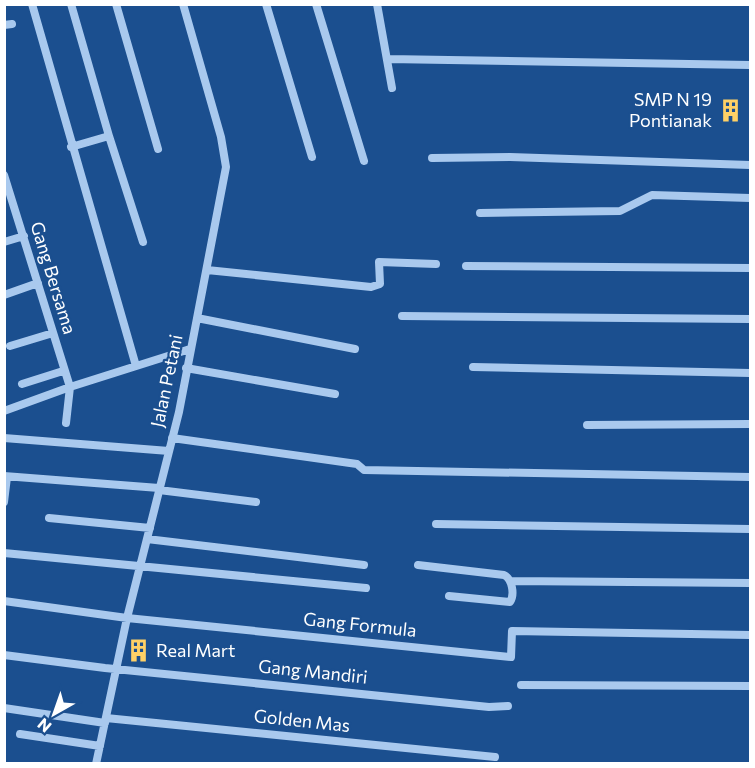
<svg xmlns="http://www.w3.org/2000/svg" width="755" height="768" viewBox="0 0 755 768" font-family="Commissioner,sans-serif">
  <rect width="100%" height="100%" fill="#1b4f8f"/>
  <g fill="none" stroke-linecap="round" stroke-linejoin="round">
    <path stroke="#a9c9ee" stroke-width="8" d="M32,4L136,366
      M116,4L158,149
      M266,4L312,157
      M316,4L364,161
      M377,4L392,88
      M4,25L12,24
      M388,59L750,65
      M109,136L143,242
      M71,147L109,136L71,4
      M432,158L510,157L750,165
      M4,175L70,387L190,349
      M480,213L620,211L652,195L750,198
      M4,242L24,236
      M466,266L750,268
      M207,270L371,287L380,284L379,262L436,264
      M4,295L38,283
      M402,316L750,319
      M197,318L355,349
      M10,346L53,333
      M473,367L750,373
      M186,368L335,394
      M22,384L63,371
      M4,411L70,387L66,423
      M587,425L750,424
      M4,438L169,451
      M172,438L357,464L364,470L750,477
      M4,476L159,488
      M159,490L256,502
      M4,502L7,477
      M49,518L150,528
      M436,524L750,529
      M147,539L364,565
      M4,553L366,588
      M418,565L504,575C512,579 515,594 510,602L449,596
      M511,581L750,583
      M4,601L127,618L511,657L512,631L750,635
      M4,655L105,668L489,707L508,706
      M521,685L750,686
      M4,708L105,723
      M106,718L495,757
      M20,734L100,746
      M96,764L127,618L179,412L226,167L221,137L183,4"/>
  </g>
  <defs>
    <symbol id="building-bare" viewBox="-9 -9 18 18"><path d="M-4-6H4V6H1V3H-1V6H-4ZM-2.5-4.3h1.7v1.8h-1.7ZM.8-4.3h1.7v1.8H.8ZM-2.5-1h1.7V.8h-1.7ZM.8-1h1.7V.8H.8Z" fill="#ffd166" stroke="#1b4f8f" stroke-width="2.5" paint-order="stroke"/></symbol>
  </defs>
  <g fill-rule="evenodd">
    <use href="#building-bare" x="714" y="94" width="33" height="33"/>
    <use href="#building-bare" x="122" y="634" width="33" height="33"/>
  </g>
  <g text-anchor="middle" stroke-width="4.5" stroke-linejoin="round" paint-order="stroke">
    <g font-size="18" fill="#fff" stroke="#1b4f8f" text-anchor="end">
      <text x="712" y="106">SMP N 19<tspan x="712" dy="21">Pontianak</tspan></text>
      <text x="156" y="657" text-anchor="start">Real Mart</text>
    </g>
    <g font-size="18" fill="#fff" stroke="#1b4f8f">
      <text transform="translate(53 278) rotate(73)" y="6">Gang Bersama</text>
      <text transform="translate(167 381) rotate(-78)" y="6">Jalan Petani</text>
      <text transform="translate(360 625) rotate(6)" y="6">Gang Formula</text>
      <text transform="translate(313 672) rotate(6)" y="6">Gang Mandiri</text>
      <text transform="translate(302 721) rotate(6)" y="6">Golden Mas</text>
    </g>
  </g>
  <rect width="755" height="768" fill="none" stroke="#ffffff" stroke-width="12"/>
  <g transform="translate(54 714) rotate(220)" stroke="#1b4f8f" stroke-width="4.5" paint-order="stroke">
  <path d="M0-4.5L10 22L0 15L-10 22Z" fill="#ffffff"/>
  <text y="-9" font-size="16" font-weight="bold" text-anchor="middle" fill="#ffffff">N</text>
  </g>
</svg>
